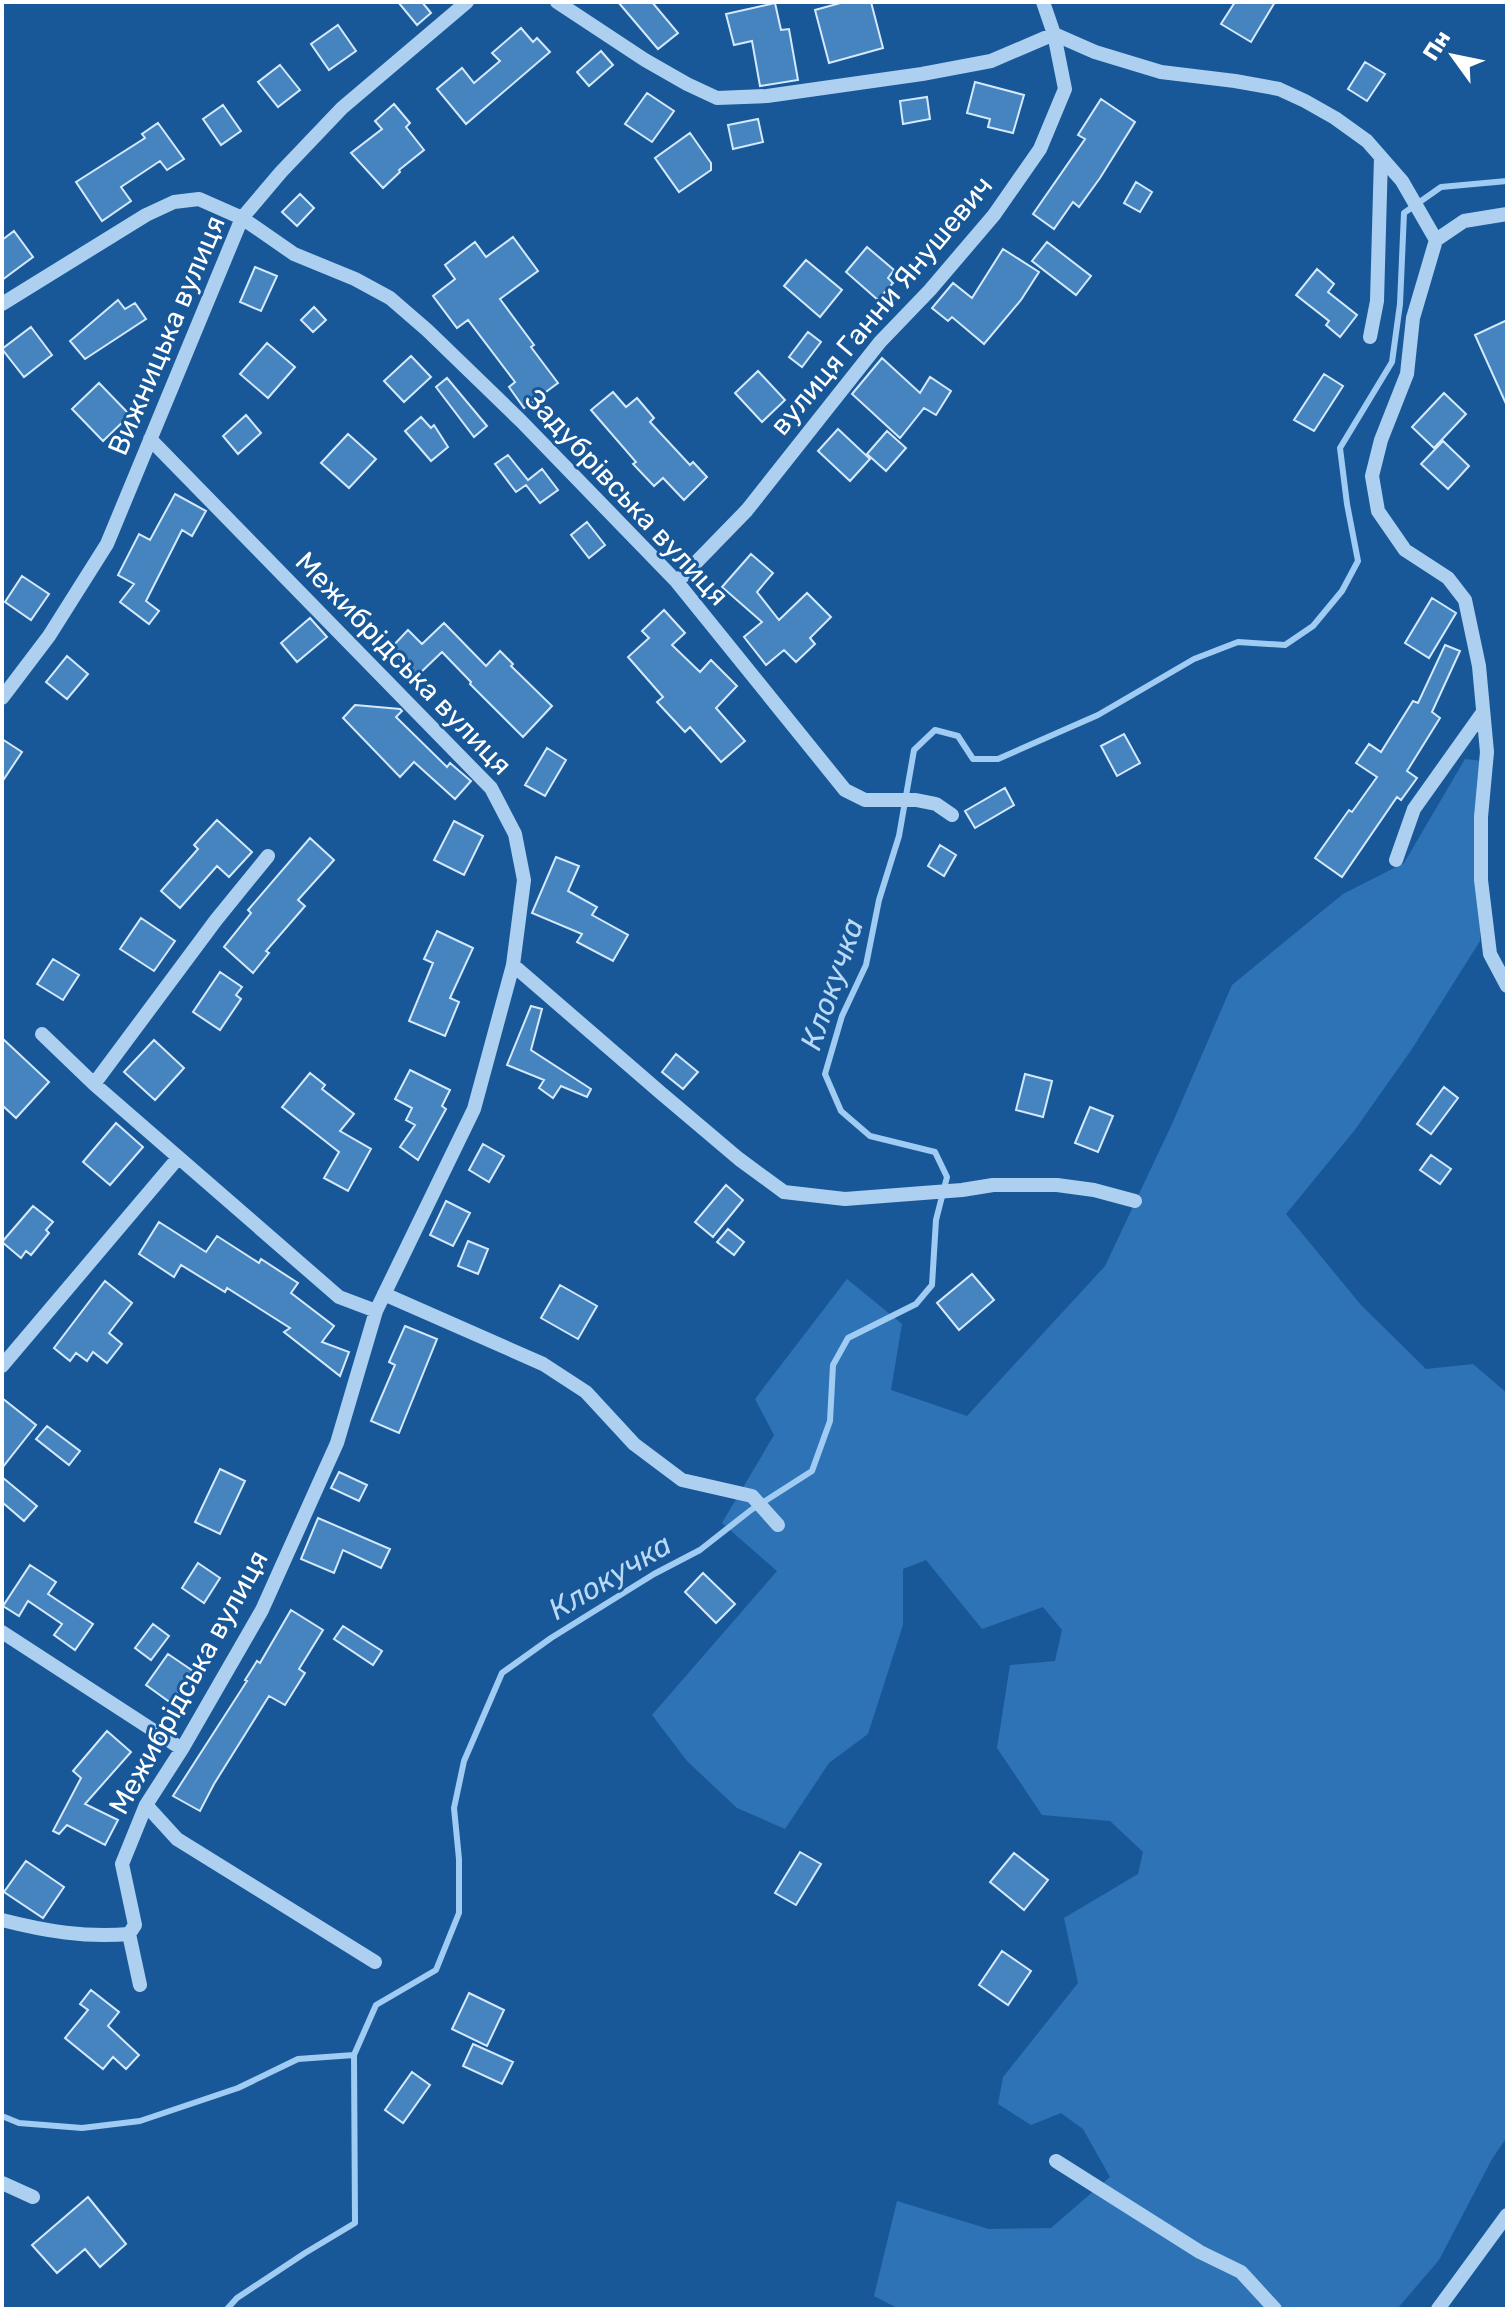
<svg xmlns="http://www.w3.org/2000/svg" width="1509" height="2311" viewBox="0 0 1509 2311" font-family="Rubik,sans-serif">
  <rect width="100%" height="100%" fill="#195898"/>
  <path fill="#2d73b6" d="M1465,759L1483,761L1480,941L1412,1049L1354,1131L1286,1214L1361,1305L1426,1369L1473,1364L1507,1393V2137L1492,2159L1439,2260L1397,2309H899L874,2296L897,2201L989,2229L1051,2228L1110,2177L1083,2129L1061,2113L1031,2125L998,2104L1003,2077L1078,1983L1064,1918L1138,1874L1143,1852L1110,1821L1042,1815L997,1748L1010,1665L1055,1661L1062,1630L1043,1607L982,1629L926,1560L903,1569V1625L868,1734L829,1763L785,1829L737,1808L687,1761L652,1715L777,1571L722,1523L774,1435L755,1399L847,1279L902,1324L891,1390L967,1416L1105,1266L1172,1124L1232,985L1343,894L1404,863Z"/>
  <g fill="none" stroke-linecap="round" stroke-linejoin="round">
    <path stroke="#a0cbf3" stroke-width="6" d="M2,2116L19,2123L82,2128L140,2121L238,2088L298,2059L354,2055
      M227,2309L237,2298L305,2253L355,2223L354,2055L376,2005L436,1970L459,1913V1859L454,1808L464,1761L502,1673L551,1638L654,1574L700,1550L751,1510L812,1471L830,1421L833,1365L848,1338L916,1304L932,1285L936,1220L947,1177L935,1152L870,1136L841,1111L825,1074L842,1016L866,965L879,900L899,836L914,750L935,730L958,736L973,759H998L1098,715L1194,659L1238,642L1285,645L1313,626L1342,591L1358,561L1347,504L1340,448L1392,362L1400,304L1404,213L1441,187L1507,181"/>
  </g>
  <path fill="#4684c0" stroke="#d5e9fc" stroke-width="2" d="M398,2H422L431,13L417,25Z
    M618,2H652L678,33L658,49Z
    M844,2H871L883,48L829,63L815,10Z
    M1235,2H1275L1251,42L1221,24Z
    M775,3L781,30L789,29L798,80L760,86L752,41L734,45L726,14Z
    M338,25L356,51L329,70L311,44Z
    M521,28L533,42L537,38L550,52L466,124L437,89L462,68L474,83L500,61L492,53Z
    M601,51L613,65L589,86L577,72Z
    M1365,62L1385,74L1367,101L1348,89Z
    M280,65L300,90L278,107L258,82Z
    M975,82L1024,95L1013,133L988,127L990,119L967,113Z
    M647,93L674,111L652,142L625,124Z
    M927,97L930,119L903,124L900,101Z
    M1101,99L1135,122L1100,178L1079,207L1073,202L1054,229L1033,214L1085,139L1078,135Z
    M394,104L410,123L406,127L424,150L399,170L400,172L383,188L351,153L382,129L375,121Z
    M223,105L241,131L221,145L203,119Z
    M758,119L763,142L733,149L728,125Z
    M158,123L184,159L167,170L160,161L121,187L131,201L102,221L76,182L145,138L142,134Z
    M690,133L711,163V170L679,192L655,158Z
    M1136,182L1152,192L1140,212L1124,203Z
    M300,194L314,208L297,226L282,212Z
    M14,231L33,257L2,280V240Z
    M513,237L538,271L500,299L534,345L531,347L558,383L524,408L509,387L515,382L468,320L457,328L433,296L455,279L445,265L475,242L486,257Z
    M1047,242L1091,276L1076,295L1032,261Z
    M867,247L894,270L888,278L893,283L878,300L846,272Z
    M1003,249L1039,272L1021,300L984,344L952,317L948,321L932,308L953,283L972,298Z
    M806,260L842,290L820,317L784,286Z
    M255,267L277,276L261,311L240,302Z
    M1317,269L1334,284L1328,292L1357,315L1340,337L1326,325L1329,321L1296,295Z
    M118,300L125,309L135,303L146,319L85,359L70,341Z
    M314,307L326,320L313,332L301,320Z
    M1507,320V406L1475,335Z
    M31,327L52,355L24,377L2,349Z
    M808,332L821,342L802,367L789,357Z
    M267,343L295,367L268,398L240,374Z
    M411,356L431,377L404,402L384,381Z
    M882,358L920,393L930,377L951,391L936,415L924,408L900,438L852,394Z
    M758,371L785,400L762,422L735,393Z
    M1324,374L1343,386L1314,431L1294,420Z
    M447,378L487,426L474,437L436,387Z
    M99,383L130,415L103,441L72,409Z
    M613,392L626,407L637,398L654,418L650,422L690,465L693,462L707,477L684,500L663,478L654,486L633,464L636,462L591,410Z
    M1444,393L1466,414L1434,448L1412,427Z
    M246,415L261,433L238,454L223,436Z
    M421,417L431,428L434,425L448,447L431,461L405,431Z
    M838,429L870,459L850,481L818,451Z
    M887,431L906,448L886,471L867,454Z
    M348,434L376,459L349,488L321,463Z
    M1443,441L1469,466L1448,489L1421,464Z
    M508,455L528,480L542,469L558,490L540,503L526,485L516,492L495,464Z
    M175,494L206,511L192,536L182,530L146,601L159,611L149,624L120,602L134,584L118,575L139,534L150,540Z
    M587,522L605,545L589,558L571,535Z
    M751,554L773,573L757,592L779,620L807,593L831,617L810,638L815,644L796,662L784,650L766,665L744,637L762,622L722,587Z
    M22,576L49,594L31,620L5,602Z
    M1432,598L1456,613L1429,658L1405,643Z
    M664,610L685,633L672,645L700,672L711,660L737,686L716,708L745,741L721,762L690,727L685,732L657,702L663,697L628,657L649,638L642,631Z
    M310,618L327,637L297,662L281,643Z
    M444,623L486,666L500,651L513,664L511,666L552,706L523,737L470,684L471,682L442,652L417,676L390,649L408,630L422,644Z
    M1445,645L1460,651L1432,712L1440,718L1407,771L1417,778L1401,800L1397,797L1342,877L1315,858L1349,810L1352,812L1377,777L1356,763L1369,744L1381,752L1413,701L1418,703Z
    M67,656L88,674L67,699L46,682Z
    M355,705L400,709L402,711L396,717L447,767L450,763L471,781L455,799L414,762L400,777L343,718Z
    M1124,734L1140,763L1117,776L1101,746Z
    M2,739L22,752L2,782Z
    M547,748L566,760L545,796L525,785Z
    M1005,788L1014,805L975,828L965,811Z
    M217,820L252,852L229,877L217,866L180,908L161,891L198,849L194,845Z
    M454,821L483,836L464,875L434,860Z
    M310,838L334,860L298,900L305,906L266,951L269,953L253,973L224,947L251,913L248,910Z
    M940,845L956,855L944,876L928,866Z
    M556,857L579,866L568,891L597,907L592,915L628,935L613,961L577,942L582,934L532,913Z
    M141,918L175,941L154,971L120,949Z
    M437,931L473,948L450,998L459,1002L445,1036L409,1021L433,963L424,959Z
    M53,959L79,975L63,1000L37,984Z
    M220,972L242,987L236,995L241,999L220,1030L193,1012Z
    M531,1006L542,1009L531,1050L591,1089L587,1097L561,1086L553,1098L539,1088L544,1080L507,1065Z
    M2,1038L49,1082L16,1118L2,1105Z
    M154,1040L184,1068L155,1100L124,1072Z
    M676,1054L698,1072L683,1089L662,1072Z
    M410,1070L450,1090L442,1106L446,1109L418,1160L400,1147L415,1125L406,1120L412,1108L395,1099Z
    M310,1073L325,1085L322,1089L354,1114L340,1131L371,1149L348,1191L324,1178L339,1152L282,1107Z
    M1025,1074L1052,1081L1043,1117L1016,1110Z
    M1444,1087L1458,1098L1431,1134L1417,1124Z
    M1090,1107L1113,1116L1098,1152L1075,1143Z
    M116,1123L143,1147L110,1185L83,1162Z
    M483,1144L504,1156L489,1182L469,1170Z
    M1431,1155L1451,1169L1440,1184L1420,1170Z
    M726,1185L743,1200L713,1237L695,1222Z
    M446,1201L470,1213L453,1246L430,1235Z
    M33,1206L53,1222L46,1230L49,1233L31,1255L26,1251L21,1258L2,1242Z
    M159,1222L206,1252L217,1236L259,1263L261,1259L298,1283L291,1293L334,1326L322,1342L349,1352L340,1376L284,1332L290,1328L227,1288L225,1292L181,1265L174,1277L139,1254Z
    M728,1229L744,1242L734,1255L717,1242Z
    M468,1241L488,1249L478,1274L458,1266Z
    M972,1274L994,1300L959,1330L937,1303Z
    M105,1281L132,1303L109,1333L122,1344L107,1363L93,1352L87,1361L76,1353L70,1361L54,1348Z
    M560,1285L597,1306L578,1339L541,1318Z
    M405,1326L437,1339L399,1433L371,1421L395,1365L389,1362Z
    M2,1398L36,1425L2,1468Z
    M47,1426L80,1451L69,1465L36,1439Z
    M220,1469L245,1481L220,1534L195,1522Z
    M339,1472L367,1485L359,1501L331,1488Z
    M2,1477L37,1506L24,1521L2,1502Z
    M318,1518L390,1549L381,1568L343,1550L334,1573L301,1559Z
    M198,1563L220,1578L204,1603L182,1588Z
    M30,1565L56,1582L48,1594L93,1624L75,1650L54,1635L62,1624L28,1601L19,1616L3,1606Z
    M703,1573L735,1604L716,1623L685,1592Z
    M291,1610L323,1630L299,1669L305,1673L285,1705L269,1696L214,1784L200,1811L173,1796L247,1681L245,1680L257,1661L260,1663Z
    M153,1624L169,1636L151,1660L135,1648Z
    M343,1626L382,1651L373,1665L334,1639Z
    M168,1654L193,1671L171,1703L146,1685Z
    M107,1731L131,1752L85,1804L118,1820L105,1845L67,1825L59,1834L53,1831L81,1778L73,1771Z
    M800,1852L821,1864L796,1905L775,1893Z
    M1014,1853L1048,1880L1024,1910L990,1882Z
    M26,1861L64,1887L43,1918L4,1892Z
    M1002,1951L1031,1971L1008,2005L979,1985Z
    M91,1990L119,2012L108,2026L139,2055L126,2069L113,2057L103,2069L65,2038L88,2010L80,2004Z
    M469,1993L504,2010L487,2046L452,2029Z
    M473,2044L513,2062L502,2084L463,2066Z
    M412,2072L430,2085L403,2123L385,2110Z
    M88,2197L126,2244L100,2267L85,2249L57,2273L32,2245Z"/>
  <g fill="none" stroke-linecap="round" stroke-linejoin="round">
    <path stroke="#add0f1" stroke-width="14" d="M557,2L645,60L687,84L717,98L767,96L922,74L991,61L1054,34
      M1054,34L1095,52L1161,72L1235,81L1279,89L1305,101L1335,118L1367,141L1402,181L1436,240L1413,318L1407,374L1381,440L1372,476L1378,511L1405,550L1448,578L1465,600L1479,666L1487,752L1481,817V880L1490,954L1507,986
      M1436,240L1464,221L1507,214
      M2,304L146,215L174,202L199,199L242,218L294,254L355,279L390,298L427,330L521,421L677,582L845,790L865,800H916L936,804L952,815
      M1370,337L1377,301L1381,157
      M677,582L747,510L880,342L930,290L994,215L1040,149L1065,89L1054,34L1043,2
      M2,698L49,636L107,544L242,218L281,172L342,108L467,2
      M1396,860L1414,809L1483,712
      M513,965L661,1093L739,1159L784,1192L845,1199L962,1190L993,1185H1057L1094,1190L1135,1201
      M42,1034L94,1084L339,1297L376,1311
      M94,1084L216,920L268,856
      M384,1294L543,1364L586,1392L634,1444L682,1480L752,1496L778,1525
      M2,1366L178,1158
      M2,1632L182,1749
      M146,1805L177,1839L375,1962
      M2,1920C45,1931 86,1938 129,1934
      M129,1934L135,1925L122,1864L146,1805L182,1749L262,1610L337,1443L376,1311L474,1109L513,965L524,880L515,834L491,788L150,439
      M129,1934L140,1985
      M1056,2161L1200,2252L1241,2272L1275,2309
      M2,2183L33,2197
      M1438,2309L1507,2215"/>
  </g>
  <g text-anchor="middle" stroke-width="6" stroke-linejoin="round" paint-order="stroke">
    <g font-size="28" fill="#fff" stroke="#195898">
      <text transform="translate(881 305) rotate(-50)" y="10">вулиця Ганни Янушевич</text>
      <text transform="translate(166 335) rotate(-67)" y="10">Вижницька вулиця</text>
      <text transform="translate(627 497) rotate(47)" y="10">Задубрівська вулиця</text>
      <text transform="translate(404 663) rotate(46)" y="10">Межибрідська вулиця</text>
      <text transform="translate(188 1682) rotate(-61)" y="10">Межибрідська вулиця</text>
    </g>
    <g font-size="30" font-style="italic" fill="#bad9f7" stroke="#195898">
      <text transform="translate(832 984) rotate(-71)" y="10">Клокучка</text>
      <text transform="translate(610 1577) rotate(-31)" y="10">Клокучка</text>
    </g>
  </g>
  <rect width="1509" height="2311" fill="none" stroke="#ffffff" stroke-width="8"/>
  <g transform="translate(1453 56) rotate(303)" stroke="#195898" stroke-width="6" paint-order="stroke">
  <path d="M0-6L14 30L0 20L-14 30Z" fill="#ffffff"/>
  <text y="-12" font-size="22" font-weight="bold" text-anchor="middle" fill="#ffffff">Пн</text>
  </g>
</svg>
